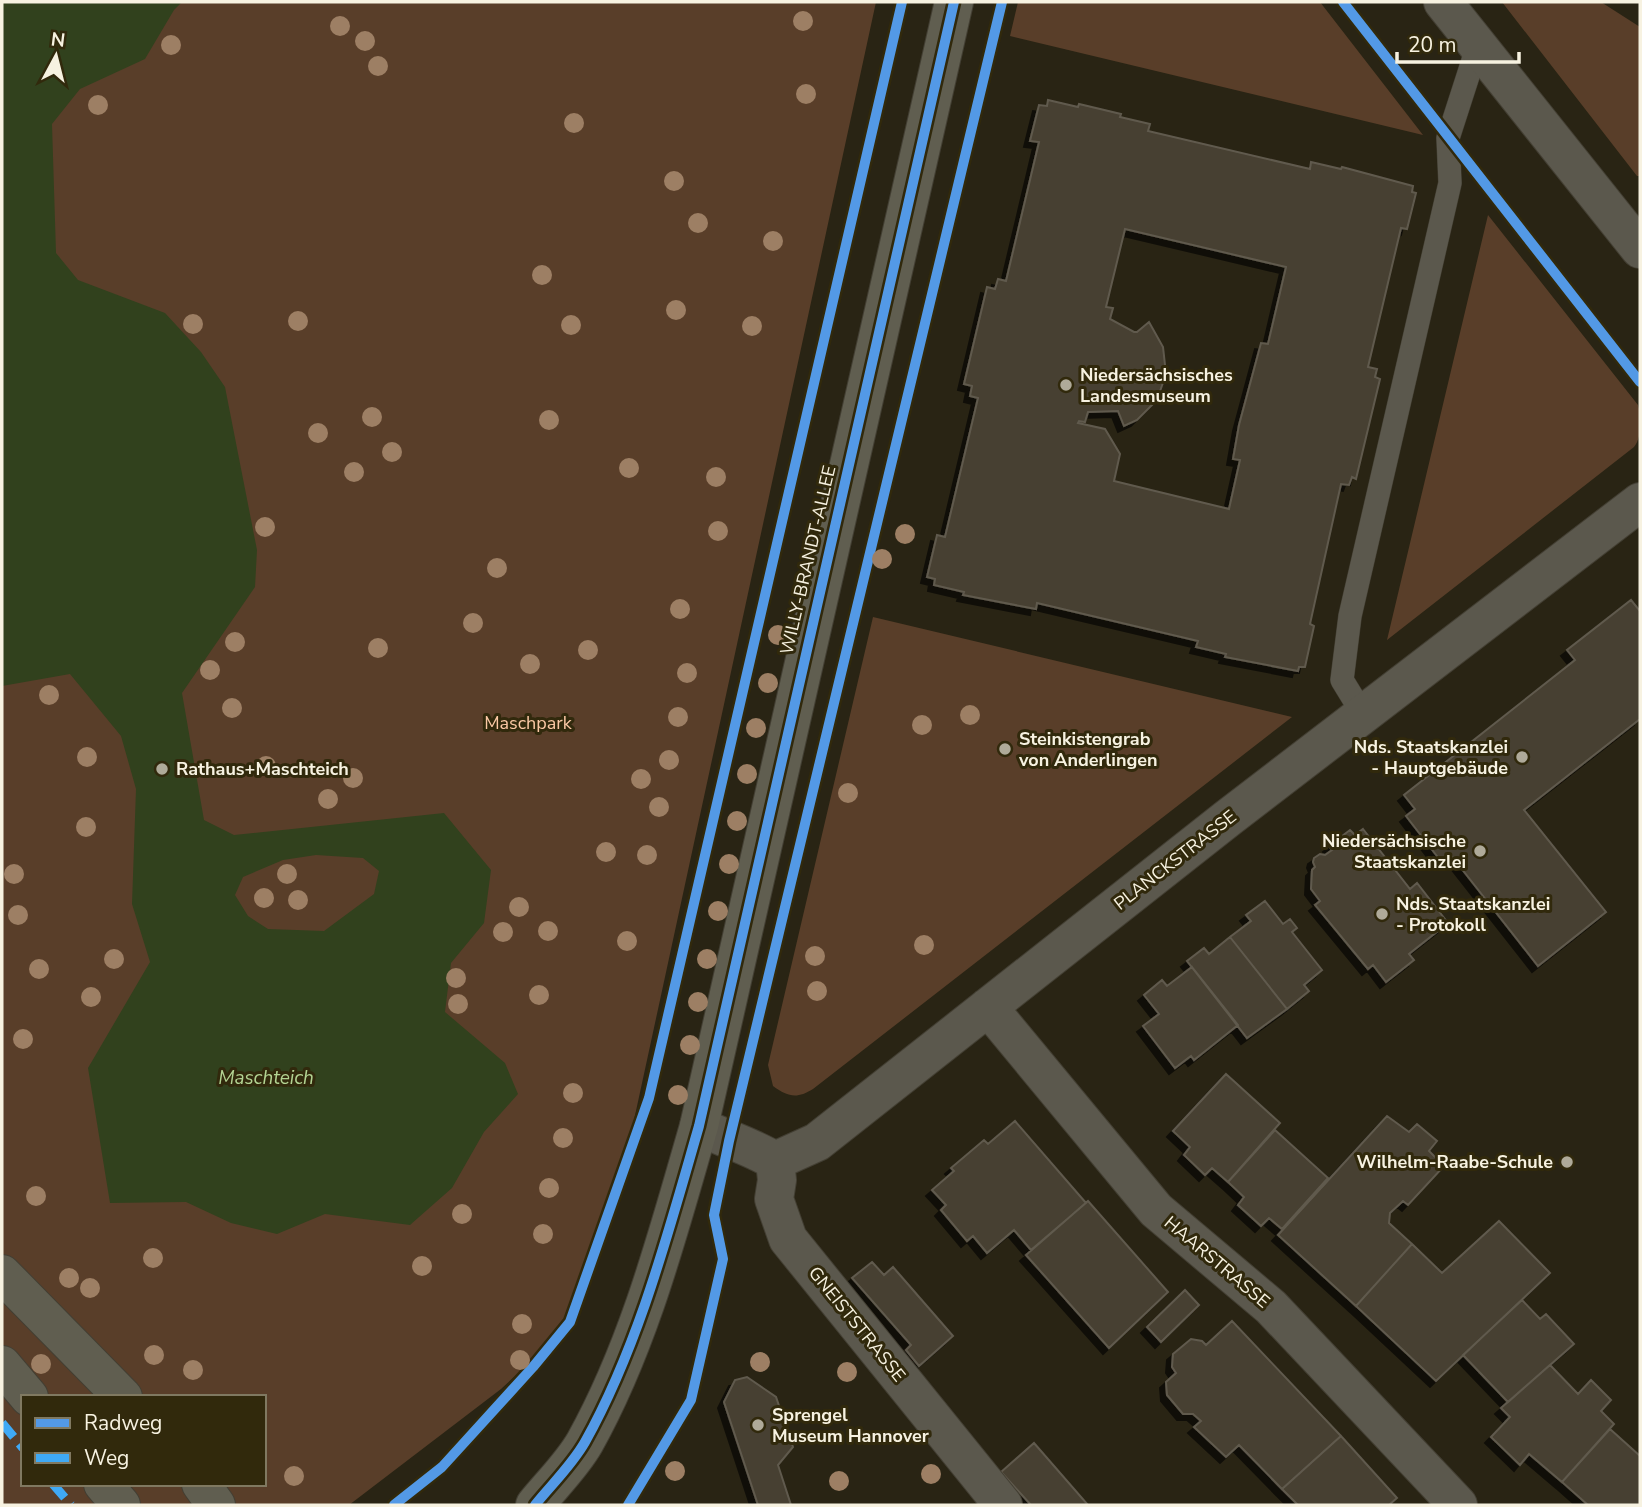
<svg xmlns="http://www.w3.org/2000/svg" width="1642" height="1507" viewBox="0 0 1642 1507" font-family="'Nunito Sans',sans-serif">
  <defs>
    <filter id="shadow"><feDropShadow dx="-6" dy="6" stdDeviation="0" flood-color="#0009"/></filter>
  </defs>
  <rect width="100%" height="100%" fill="#292414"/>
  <path fill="#593e29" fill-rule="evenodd" d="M2,2H876L631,1134L568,1327L501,1389L349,1505H2ZM23,1397H264V1484H23Z
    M1018,2H1320L1423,135L1010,36Z
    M1502,2H1601L1640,27V176H1637Z
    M1488,215L1638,405C1642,418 1642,437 1634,447L1387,640Z
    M873,617L1292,717L813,1089C797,1099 788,1097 773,1086L768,1065Z"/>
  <path fill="#31411d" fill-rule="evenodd" d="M2,2H182L174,10L145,59L80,89L52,124L56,253L78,280L165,313L201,352L225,387L257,550L255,587L182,693L204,820L234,835L444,813L491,870L484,923L451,963L445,1012L505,1063L518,1094L484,1132L452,1188L410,1225L325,1214L277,1234L231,1223L186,1202L110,1203L88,1068L150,962L132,904L136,789L121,736L70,674L2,686ZM316,855L363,858L379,871L374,894L324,931L268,929L248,916L235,895L243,877L283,860Z"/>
  <path fill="#474031" stroke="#605a4e" stroke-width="2" fill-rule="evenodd" filter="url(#shadow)" d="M1048,100L1078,107L1079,104L1121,114L1120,117L1150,124L1148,131L1310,169L1311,162L1341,169L1342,167L1413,186L1412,192L1416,193L1407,229L1401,228L1368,367L1377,369L1375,377L1380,379L1356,479L1352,477L1349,485L1341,484L1310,624L1314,626L1305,667H1299L1298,671L1225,657L1226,654L1196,647L1198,641L1037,603L1036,609L963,595L964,592L934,585L935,579L927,577L937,535L945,537L978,398L970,396L972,386L964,384L987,287L995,289L998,279L1006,281L1039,142L1030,141L1039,105L1047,106ZM1125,229L1286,267L1268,344L1261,343L1239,425L1233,459L1240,460L1229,509L1114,481L1120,454L1105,429L1078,423L1079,421L1085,422L1088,412L1118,411L1124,426L1137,420L1157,400L1166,374L1163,347L1149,322L1137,332H1134L1110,319L1113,308L1106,307Z
    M1631,600L1640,611V719L1524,810L1606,912L1538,966L1450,854L1440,860L1406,816L1415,809L1404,795L1575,660L1567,650Z
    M1363,829L1410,889L1417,883L1448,923L1409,954L1414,960L1386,982L1373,965L1368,969L1315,905L1320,901L1311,889L1312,870L1315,867L1313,862L1314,858L1320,854L1325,855L1332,850L1329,846L1350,830L1355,835Z
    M1265,901L1283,924L1290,919L1297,928L1292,932L1322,970L1304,985L1309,991L1287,1009L1230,937L1251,921L1246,915Z
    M1230,937L1287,1009L1247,1038L1187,961L1204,948L1209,954Z
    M1192,967L1238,1025L1194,1060L1191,1056L1175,1068L1143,1026L1159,1014L1144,995L1162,980L1167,986Z
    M1226,1074L1280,1123L1228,1182L1212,1168L1205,1175L1184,1155L1190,1147L1173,1131Z
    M1387,1116L1409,1132L1417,1124L1437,1141L1429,1151L1444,1166L1408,1205L1403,1201L1390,1213L1389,1223L1412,1244L1356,1306L1278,1235Z
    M1015,1121L1086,1203L1031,1250L1014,1230L987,1253L973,1236L967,1241L941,1210L946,1205L932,1190L954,1171L951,1168L984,1140L988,1144Z
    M1275,1130L1328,1178L1282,1229L1269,1218L1261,1226L1238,1205L1244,1197L1228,1182Z
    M1088,1201L1168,1292L1109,1348L1026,1255Z
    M1499,1221L1550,1273L1436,1381L1356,1306L1412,1244L1442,1273Z
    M872,1262L884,1275L893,1267L953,1336L919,1366L906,1350L911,1345L852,1278Z
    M1185,1290L1199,1305L1161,1342L1147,1327Z
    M1522,1300L1540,1319L1546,1314L1574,1344L1508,1402L1463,1355Z
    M1232,1321L1341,1436L1282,1489L1239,1445L1226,1457L1194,1427L1201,1421L1193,1414H1183L1167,1395L1166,1382L1176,1373L1172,1367L1173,1354L1191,1339L1202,1341L1206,1345Z
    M1550,1365L1578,1394L1591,1380L1611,1400L1601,1411L1614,1424L1562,1482L1529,1454L1520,1465L1491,1437L1510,1417L1501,1408Z
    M747,1377L776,1397L793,1447L778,1465L791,1505H758L724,1402L735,1380Z
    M1610,1429L1640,1456V1505H1588L1562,1482Z
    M1341,1436L1397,1498L1389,1505H1298L1282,1489Z
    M1034,1443L1088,1505H1031L1001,1472Z"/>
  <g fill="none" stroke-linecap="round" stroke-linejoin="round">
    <defs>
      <path id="lane" d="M1364,716L1342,680L1350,616L1450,183L1448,138L1478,45"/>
      <path id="street" d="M1443,2L1640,249
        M988,1007L1156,1210L1271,1307L1458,1505
        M699,1126C724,1139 751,1146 775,1161
        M775,1161L817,1142L1228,818L1640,502
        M775,1161L777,1180L774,1199L788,1239L1003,1505"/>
      <path id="secondary" d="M2,1274L123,1397
        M2,1365L29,1397
        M103,1484L121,1505
        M201,1484L216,1505
        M535,1505C551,1485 572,1465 585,1442C639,1345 668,1233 699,1126L954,2"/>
    </defs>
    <use href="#lane" stroke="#433f33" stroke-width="24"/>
    <use href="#street" stroke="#433f33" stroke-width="40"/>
    <use href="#secondary" stroke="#433f33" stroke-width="40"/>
    <use href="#lane" stroke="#5b584d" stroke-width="23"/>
    <use href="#street" stroke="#5b584d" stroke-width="38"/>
    <use href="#secondary" stroke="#605e50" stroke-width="38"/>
    <path stroke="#3fa9f5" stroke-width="9" stroke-dasharray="18 9" stroke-linecap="butt" d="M2,1423L23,1448
      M53,1484L71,1505"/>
    <defs>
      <path id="cycleway" d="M1343,2L1640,382
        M394,1505L442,1467L533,1367L570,1322L649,1098L902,2
        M535,1505C551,1485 572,1465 585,1442C639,1345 668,1233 699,1126L954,2
        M628,1505L691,1400L723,1259L714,1215L729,1141L1002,2"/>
    </defs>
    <use href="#cycleway" stroke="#31290c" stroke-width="15"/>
    <use href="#cycleway" stroke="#5399e6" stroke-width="10"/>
  </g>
  <g fill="#9d7f64">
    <circle cx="803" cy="21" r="10"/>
    <circle cx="340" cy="26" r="10"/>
    <circle cx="365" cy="41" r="10"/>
    <circle cx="171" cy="45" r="10"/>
    <circle cx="378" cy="66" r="10"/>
    <circle cx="806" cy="94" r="10"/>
    <circle cx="98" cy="105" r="10"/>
    <circle cx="574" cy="123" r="10"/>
    <circle cx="674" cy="181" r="10"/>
    <circle cx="698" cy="223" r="10"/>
    <circle cx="773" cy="241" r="10"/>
    <circle cx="542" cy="275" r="10"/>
    <circle cx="676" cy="310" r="10"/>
    <circle cx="298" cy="321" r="10"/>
    <circle cx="193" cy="324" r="10"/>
    <circle cx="571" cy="325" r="10"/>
    <circle cx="752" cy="326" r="10"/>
    <circle cx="372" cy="417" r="10"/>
    <circle cx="549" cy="420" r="10"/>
    <circle cx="318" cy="433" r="10"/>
    <circle cx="392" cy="452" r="10"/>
    <circle cx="629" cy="468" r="10"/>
    <circle cx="354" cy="472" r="10"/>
    <circle cx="716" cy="477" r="10"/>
    <circle cx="265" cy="527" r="10"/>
    <circle cx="718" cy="531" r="10"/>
    <circle cx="905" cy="534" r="10"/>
    <circle cx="882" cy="559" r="10"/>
    <circle cx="497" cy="568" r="10"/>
    <circle cx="680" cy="609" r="10"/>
    <circle cx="473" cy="623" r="10"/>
    <circle cx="778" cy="635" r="10"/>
    <circle cx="235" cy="642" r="10"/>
    <circle cx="378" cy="648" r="10"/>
    <circle cx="588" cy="650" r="10"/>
    <circle cx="530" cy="664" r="10"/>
    <circle cx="210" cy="670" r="10"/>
    <circle cx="687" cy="673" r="10"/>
    <circle cx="768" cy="683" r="10"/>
    <circle cx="49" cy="695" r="10"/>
    <circle cx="232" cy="708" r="10"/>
    <circle cx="970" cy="715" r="10"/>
    <circle cx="678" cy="717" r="10"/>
    <circle cx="922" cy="725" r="10"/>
    <circle cx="756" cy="728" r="10"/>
    <circle cx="87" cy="757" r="10"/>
    <circle cx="669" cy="760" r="10"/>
    <circle cx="266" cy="766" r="10"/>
    <circle cx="747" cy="774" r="10"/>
    <circle cx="353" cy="778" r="10"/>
    <circle cx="641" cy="779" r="10"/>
    <circle cx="848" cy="793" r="10"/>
    <circle cx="328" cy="799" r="10"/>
    <circle cx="659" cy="807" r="10"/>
    <circle cx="737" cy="821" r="10"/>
    <circle cx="86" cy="827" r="10"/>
    <circle cx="606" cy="852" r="10"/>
    <circle cx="647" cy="855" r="10"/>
    <circle cx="729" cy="864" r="10"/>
    <circle cx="14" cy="874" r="10"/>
    <circle cx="287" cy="874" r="10"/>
    <circle cx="264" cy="898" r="10"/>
    <circle cx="298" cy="900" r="10"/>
    <circle cx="519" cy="907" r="10"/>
    <circle cx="718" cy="911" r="10"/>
    <circle cx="18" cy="915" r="10"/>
    <circle cx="548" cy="931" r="10"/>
    <circle cx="503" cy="932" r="10"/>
    <circle cx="627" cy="941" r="10"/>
    <circle cx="924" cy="945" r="10"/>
    <circle cx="815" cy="956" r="10"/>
    <circle cx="114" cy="959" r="10"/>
    <circle cx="707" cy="959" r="10"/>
    <circle cx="39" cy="969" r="10"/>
    <circle cx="456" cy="978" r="10"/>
    <circle cx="817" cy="991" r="10"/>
    <circle cx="539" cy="995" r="10"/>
    <circle cx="91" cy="997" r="10"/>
    <circle cx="698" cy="1002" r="10"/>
    <circle cx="458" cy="1004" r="10"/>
    <circle cx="23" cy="1039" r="10"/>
    <circle cx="690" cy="1045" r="10"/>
    <circle cx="573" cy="1093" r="10"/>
    <circle cx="678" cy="1095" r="10"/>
    <circle cx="563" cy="1138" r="10"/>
    <circle cx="549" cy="1188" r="10"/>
    <circle cx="36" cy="1196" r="10"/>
    <circle cx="462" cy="1214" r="10"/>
    <circle cx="543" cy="1234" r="10"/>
    <circle cx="153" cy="1258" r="10"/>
    <circle cx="422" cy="1266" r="10"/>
    <circle cx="69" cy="1278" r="10"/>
    <circle cx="90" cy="1288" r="10"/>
    <circle cx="522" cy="1324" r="10"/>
    <circle cx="154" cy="1355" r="10"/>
    <circle cx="520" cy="1360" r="10"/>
    <circle cx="760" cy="1362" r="10"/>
    <circle cx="41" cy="1364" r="10"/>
    <circle cx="193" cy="1370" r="10"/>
    <circle cx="847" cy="1372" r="10"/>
    <circle cx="675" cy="1471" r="10"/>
    <circle cx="931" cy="1474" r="10"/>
    <circle cx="294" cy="1476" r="10"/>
    <circle cx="839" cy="1481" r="10"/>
  </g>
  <g fill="#afaa99" stroke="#31290c" stroke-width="2.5">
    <circle cx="1066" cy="385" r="7"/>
    <circle cx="1005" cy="749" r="7"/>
    <circle cx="1522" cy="757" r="7"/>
    <circle cx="162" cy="769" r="7"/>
    <circle cx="1480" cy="851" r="7"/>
    <circle cx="1382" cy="914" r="7"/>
    <circle cx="1567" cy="1162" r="7"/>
    <circle cx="758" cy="1425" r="7"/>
  </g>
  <g text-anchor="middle" stroke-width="6" stroke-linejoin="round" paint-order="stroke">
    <g font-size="18" font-weight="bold" fill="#f7f2e1" stroke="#31290c" text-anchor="start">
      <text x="1080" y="381">Niedersächsisches<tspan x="1080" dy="21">Landesmuseum</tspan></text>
      <text x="1019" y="745">Steinkistengrab<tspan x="1019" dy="21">von Anderlingen</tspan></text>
      <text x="1508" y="753" text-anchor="end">Nds. Staatskanzlei<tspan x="1508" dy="21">- Hauptgebäude</tspan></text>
      <text x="176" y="775">Rathaus+Maschteich</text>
      <text x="1466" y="847" text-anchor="end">Niedersächsische<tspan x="1466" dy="21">Staatskanzlei</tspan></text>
      <text x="1396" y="910">Nds. Staatskanzlei<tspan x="1396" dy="21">- Protokoll</tspan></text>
      <text x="1553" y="1168" text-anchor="end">Wilhelm-Raabe-Schule</text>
      <text x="772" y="1421">Sprengel<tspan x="772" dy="21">Museum Hannover</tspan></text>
    </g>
    <g font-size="18" fill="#f7f2e1" stroke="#31290c">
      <text transform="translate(808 560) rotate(-77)" y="6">WILLY-BRANDT-ALLEE</text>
      <text transform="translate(1175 860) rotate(-38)" y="6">PLANCKSTRASSE</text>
      <text transform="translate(1217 1262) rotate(40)" y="6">HAARSTRASSE</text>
      <text transform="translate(857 1324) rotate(51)" y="6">GNEISTSTRASSE</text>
    </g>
    <g font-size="18" fill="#fcc9a5" stroke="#31290c">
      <text x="528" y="729">Maschpark</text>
    </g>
    <g font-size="19" font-style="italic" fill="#b2d392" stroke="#31290c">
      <text x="266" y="1084">Maschteich</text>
    </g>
  </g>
  <rect width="1642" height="1507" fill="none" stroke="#f7f2e1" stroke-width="7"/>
  <rect x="21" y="1395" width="245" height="91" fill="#31290c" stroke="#807961" stroke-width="2"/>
  <rect x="35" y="1418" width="35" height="10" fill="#5399e6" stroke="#807961" stroke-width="2"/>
  <text x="84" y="1430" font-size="21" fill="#f7f2e1">Radweg</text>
  <rect x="35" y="1453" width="35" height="10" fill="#3fa9f5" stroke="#807961" stroke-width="2"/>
  <text x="84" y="1465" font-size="21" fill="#f7f2e1">Weg</text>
  <g transform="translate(56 56) rotate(7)" stroke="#31290c" stroke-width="5" paint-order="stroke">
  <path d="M0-5L12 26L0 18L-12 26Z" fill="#f7f2e1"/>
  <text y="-10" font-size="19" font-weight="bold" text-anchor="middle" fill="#f7f2e1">N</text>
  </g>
  <path d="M1397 52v10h122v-10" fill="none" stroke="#f7f2e1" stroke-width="3.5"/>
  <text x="1408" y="52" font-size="21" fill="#f7f2e1" stroke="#31290c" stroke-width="5" paint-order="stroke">20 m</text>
</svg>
